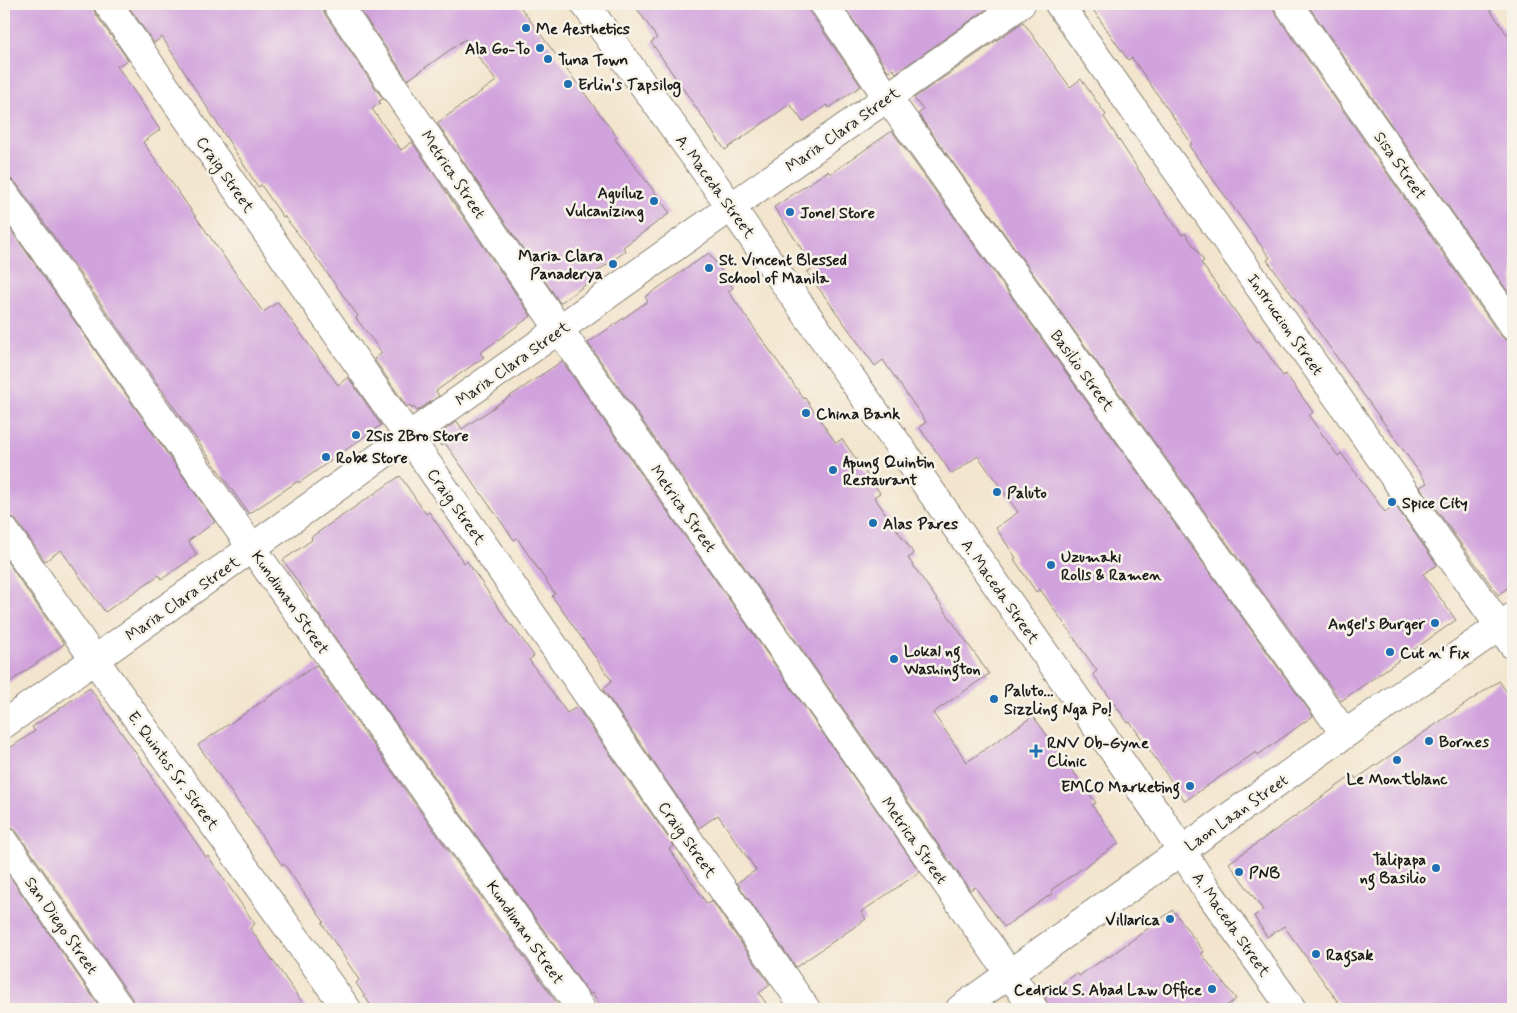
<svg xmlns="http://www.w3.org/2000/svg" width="1517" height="1013" viewBox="0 0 1517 1013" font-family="Mynerve,sans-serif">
  <rect width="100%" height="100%" fill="#f7f3e8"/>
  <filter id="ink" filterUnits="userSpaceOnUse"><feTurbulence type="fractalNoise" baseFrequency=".02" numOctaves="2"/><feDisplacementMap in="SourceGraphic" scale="10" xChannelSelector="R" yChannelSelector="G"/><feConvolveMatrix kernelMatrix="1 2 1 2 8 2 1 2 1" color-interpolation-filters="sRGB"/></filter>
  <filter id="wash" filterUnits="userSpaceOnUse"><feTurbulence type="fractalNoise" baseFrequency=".0096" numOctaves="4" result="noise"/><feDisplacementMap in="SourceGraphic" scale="20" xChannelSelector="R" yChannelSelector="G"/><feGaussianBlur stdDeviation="1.12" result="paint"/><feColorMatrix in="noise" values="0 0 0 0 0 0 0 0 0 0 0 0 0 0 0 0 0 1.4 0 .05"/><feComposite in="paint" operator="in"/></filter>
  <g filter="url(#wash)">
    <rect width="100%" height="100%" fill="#f3e5cd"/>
    <g id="blocks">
      <path fill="#d1a3dd" d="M4,4H93L95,13L128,60L117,66L160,130L143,142L263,312L278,302L338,385L348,377L381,425L299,483L298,481L249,514L17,184L11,179L4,178Z
        M127,4H322L324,13L383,99L379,101L380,103L372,109L401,150L412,142L531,316L480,353L484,357L436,391L439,396L417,411L414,407L412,409L410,405L407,407L374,359L382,353L356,318L358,316L303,240L284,216L283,217L261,185L258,187L162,37L154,43Z
        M356,4H518L617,137L615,139L670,213L623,247L626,251L592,275L595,278L560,303L437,123L496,81L465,39L408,80Z
        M634,4H804L861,86L829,108L827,105L803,122L790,104L725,150L651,42L657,38Z
        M851,4H994L896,73L893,69L889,72L845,8Z
        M1089,4H1273L1275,13L1500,335L1506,340L1513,341V584L1498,595L1420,487L1427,483L1267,260L1270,258L1189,146L1192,144L1132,58L1128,60Z
        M1307,4H1486L1513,43V299Z
        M1023,22L1070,87L1081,79L1106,115L1104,117L1145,180L1144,181L1182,235L1185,233L1204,261L1201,263L1257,342L1259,341L1283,376L1286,374L1313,412L1309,416L1338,456L1341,453L1385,512L1395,505L1437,565L1423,574L1456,620L1341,701L918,114L923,110L914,98Z
        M892,131L1313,716L1258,755L1256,752L1185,801L1130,722L1128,723L1093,674L1097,671L1040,589L1036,592L1014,559L1016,558L996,528L1018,512L978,456L952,474L919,427L926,422L883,360L875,366L807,272L814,268L774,207L828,171L830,174Z
        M4,220L215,522L188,541L197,555L162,579L159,575L105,612L61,550L45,561L17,521L11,516L4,515Z
        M709,253L733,288L728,291L804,399L805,398L836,443L842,439L880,493L874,497L914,554L908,558L989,674L933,713L967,762L1033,716L1096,803L1092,805L1119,843L1051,890L1053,893L1004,927L975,887L970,890L588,343L648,301L645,297Z
        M562,361L920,872L861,912L866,919L796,967L737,883L756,870L718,815L699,828L603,689L612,681L552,596L555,594L517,538L514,540L445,443L441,446L435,437L457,421L462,429Z
        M400,476L426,514L429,512L464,563L467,561L511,626L512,625L534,656L529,660L567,713L577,707L674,846L669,849L707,904L712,901L770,985L759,993L770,1009H603L592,993L590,994L585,988L307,598L308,597L283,560L312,540L311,537Z
        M4,557L64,644L4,686Z
        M316,665L559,1006L554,1009H373L356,983L359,980L322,923L324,922L284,864L282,865L198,745Z
        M1499,681L1513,701V1009H1343L1284,926L1267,937L1254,916L1263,910L1229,863L1353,775L1356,779Z
        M90,688L152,776L151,777L206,857L208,856L255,924L250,928L307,1009H135L133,1000L17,832L11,827L4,826V752L35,731L32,727Z
        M4,868L101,1009H11L4,999Z
        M1173,910L1204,952L1201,953L1236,999L1222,1009H1049L1045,997L1077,973L1079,976L1108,956L1109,957Z"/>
    </g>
  </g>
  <g filter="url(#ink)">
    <use href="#blocks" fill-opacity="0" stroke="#888074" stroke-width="1"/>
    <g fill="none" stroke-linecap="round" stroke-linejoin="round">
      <defs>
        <path id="minor" d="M108,4L806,1009
          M337,4L559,329L1034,1009
          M824,4L887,97L1345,734
          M1059,4L1513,645
          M1288,4L1513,326
          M4,193L252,548L581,1009
          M4,530L94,659L347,1009
          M4,841L120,1009"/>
        <path id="tertiary" d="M4,724L731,207L1021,4
          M960,1009L1345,734L1513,617"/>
        <path id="secondary" d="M585,4L731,207L1160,817L1203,884L1292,1009"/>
      </defs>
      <use href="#minor" stroke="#888074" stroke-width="30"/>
      <use href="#tertiary" stroke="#888074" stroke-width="30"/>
      <use href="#secondary" stroke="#888074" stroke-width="30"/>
      <use href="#minor" stroke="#fff" stroke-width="28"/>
      <use href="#tertiary" stroke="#fff" stroke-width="28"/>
      <use href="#secondary" stroke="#fff" stroke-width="28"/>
    </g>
  </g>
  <g fill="#1f6fb2" stroke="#f7f3e8" stroke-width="2">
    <circle cx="526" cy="28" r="5"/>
    <circle cx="540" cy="48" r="5"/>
    <circle cx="548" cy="59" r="5"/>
    <circle cx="568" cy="84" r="5"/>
    <circle cx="654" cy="201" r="5"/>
    <circle cx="790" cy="212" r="5"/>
    <circle cx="613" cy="264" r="5"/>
    <circle cx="709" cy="268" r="5"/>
    <circle cx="806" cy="413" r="5"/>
    <circle cx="356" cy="435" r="5"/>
    <circle cx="326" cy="457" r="5"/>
    <circle cx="833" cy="470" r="5"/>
    <circle cx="997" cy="492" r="5"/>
    <circle cx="1392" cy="502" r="5"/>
    <circle cx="873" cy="523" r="5"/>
    <circle cx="1051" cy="565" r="5"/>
    <circle cx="1435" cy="623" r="5"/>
    <circle cx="1390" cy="652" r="5"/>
    <circle cx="894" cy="659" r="5"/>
    <circle cx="994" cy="699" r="5"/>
    <circle cx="1429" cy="741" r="5"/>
    <path d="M1033.5 743.5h5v5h5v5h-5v5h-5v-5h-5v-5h5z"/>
    <circle cx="1397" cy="760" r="5"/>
    <circle cx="1190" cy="786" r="5"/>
    <circle cx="1436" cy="868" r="5"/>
    <circle cx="1239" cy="872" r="5"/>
    <circle cx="1170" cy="919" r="5"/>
    <circle cx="1316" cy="954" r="5"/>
    <circle cx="1212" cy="989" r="5"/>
  </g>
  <g text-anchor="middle" stroke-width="5" stroke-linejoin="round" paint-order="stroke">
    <g font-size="16" font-weight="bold" fill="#1c1c1c" stroke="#f7f3e8" text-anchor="start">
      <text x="536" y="34">Me Aesthetics</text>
      <text x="530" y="54" text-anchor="end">Ala Go-To</text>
      <text x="558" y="65">Tuna Town</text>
      <text x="578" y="90">Erlin's Tapsilog</text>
      <text x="644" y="198" text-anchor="end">Aguiluz<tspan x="644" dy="18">Vulcanizing</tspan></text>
      <text x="800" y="218">Jonel Store</text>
      <text x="603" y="261" text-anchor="end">Maria Clara<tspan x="603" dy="18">Panaderya</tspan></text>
      <text x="719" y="265">St. Vincent Blessed<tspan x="719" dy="18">School of Manila</tspan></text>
      <text x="816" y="419">China Bank</text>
      <text x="366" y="441">2Sis 2Bro Store</text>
      <text x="336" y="463">Robe Store</text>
      <text x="843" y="467">Apung Quintin<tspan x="843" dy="18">Restaurant</tspan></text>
      <text x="1007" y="498">Paluto</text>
      <text x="1402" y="508">Spice City</text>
      <text x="883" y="529">Alas Pares</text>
      <text x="1061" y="562">Uzumaki<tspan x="1061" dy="18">Rolls &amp; Ramen</tspan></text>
      <text x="1425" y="629" text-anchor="end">Angel's Burger</text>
      <text x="904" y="656">Lokal ng<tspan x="904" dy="18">Washington</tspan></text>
      <text x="1400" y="658">Cut n' Fix</text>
      <text x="1004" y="696">Paluto...<tspan x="1004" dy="18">Sizzling Nga Po!</tspan></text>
      <text x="1439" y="747">Bornes</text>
      <text x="1047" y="748">RNV Ob-Gyne<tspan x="1047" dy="18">Clinic</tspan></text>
      <text x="1397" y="784" text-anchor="middle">Le Montblanc</text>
      <text x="1180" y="792" text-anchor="end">EMCO Marketing</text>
      <text x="1426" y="865" text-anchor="end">Talipapa<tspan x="1426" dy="18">ng Basilio</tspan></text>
      <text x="1249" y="878">PNB</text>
      <text x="1160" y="925" text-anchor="end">Villarica</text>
      <text x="1326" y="960">Ragsak</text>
      <text x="1202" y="995" text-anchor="end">Cedrick S. Abad Law Office</text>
    </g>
    <g font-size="16" fill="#1c1c1c" stroke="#f7f3e8">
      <text transform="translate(842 129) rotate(-35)" y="6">Maria Clara Street</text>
      <text transform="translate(1401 165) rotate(55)" y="6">Sisa Street</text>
      <text transform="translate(226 174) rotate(55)" y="6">Craig Street</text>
      <text transform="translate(454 174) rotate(56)" y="6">Metrica Street</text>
      <text transform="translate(716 186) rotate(54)" y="6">A. Maceda Street</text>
      <text transform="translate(1286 324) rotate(55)" y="6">Instruccion Street</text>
      <text transform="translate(512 363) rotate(-35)" y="6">Maria Clara Street</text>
      <text transform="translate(1083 370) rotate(54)" y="6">Basilio Street</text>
      <text transform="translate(457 506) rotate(55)" y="6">Craig Street</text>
      <text transform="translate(684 508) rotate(55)" y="6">Metrica Street</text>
      <text transform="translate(1001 591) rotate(55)" y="6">A. Maceda Street</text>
      <text transform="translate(182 598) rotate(-35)" y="6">Maria Clara Street</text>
      <text transform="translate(291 602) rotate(55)" y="6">Kundiman Street</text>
      <text transform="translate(174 770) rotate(54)" y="6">E. Quintos Sr. Street</text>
      <text transform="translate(1236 812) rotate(-35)" y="6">Laon Laan Street</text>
      <text transform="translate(688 839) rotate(55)" y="6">Craig Street</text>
      <text transform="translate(915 840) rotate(55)" y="6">Metrica Street</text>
      <text transform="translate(1232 924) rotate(55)" y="6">A. Maceda Street</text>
      <text transform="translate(62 925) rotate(55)" y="6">San Diego Street</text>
      <text transform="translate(526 932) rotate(55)" y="6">Kundiman Street</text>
    </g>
  </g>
  <rect width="1517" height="1013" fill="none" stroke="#f7f3e8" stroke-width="20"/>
</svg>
